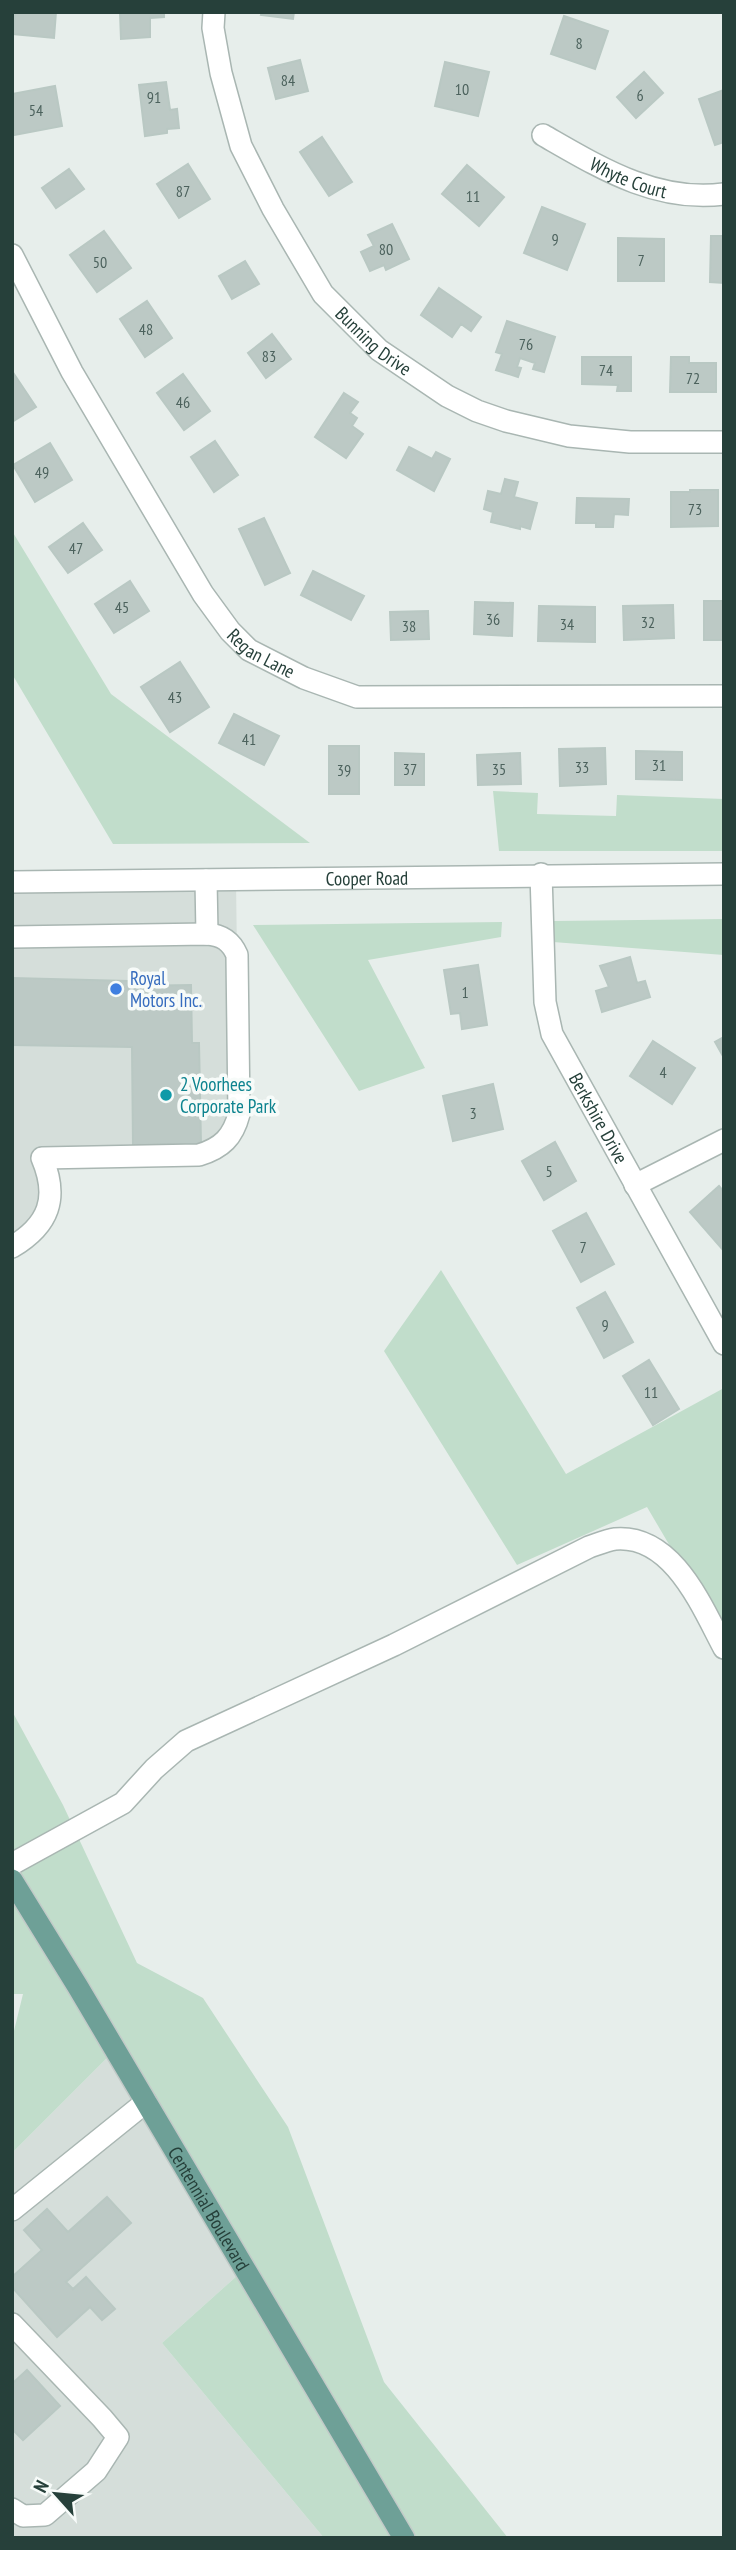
<svg xmlns="http://www.w3.org/2000/svg" width="736" height="2550" viewBox="0 0 736 2550" font-family="'PT Sans Narrow',sans-serif">
  <rect width="100%" height="100%" fill="#e7eeeb"/>
  <path fill="#d5deda" d="M236,880L239,1114L214,1151L42,1158L51,1191L12,1247V882Z
    M108,2057L239,2274L162,2343L324,2538H12V2153Z"/>
  <path fill="#c1ddcb" d="M12,531L111,694L310,843L113,844L12,674Z
    M493,791L538,793L537,814L616,816L617,795L724,799V851H499Z
    M724,919V955L553,942L554,921Z
    M502,922L501,937L368,960L425,1068L359,1091L253,925Z
    M441,1270L566,1474L724,1388V1638L647,1507L517,1565L384,1351Z
    M12,1711L63,1805L137,1963L203,1998L288,2127L384,2382L508,2538H324L162,2343L239,2274L108,2057L12,2153V2039L23,1994H12Z"/>
  <path fill="#bcc9c5" stroke="#b9c8c3" stroke-width="2" d="M15,12H56L54,38L13,34Z
    M120,12H164V17L150,18V37L121,39Z
    M262,12H294L293,19L261,15Z
    M564,16L608,31L595,69L551,54Z
    M300,60L308,91L276,99L268,68Z
    M445,62L489,72L478,116L435,106Z
    M644,72L663,93L636,118L617,97Z
    M166,82L170,110L177,109L179,128L167,129V133L145,136L139,85Z
    M55,86L62,126L14,135L12,94Z
    M724,90V142L715,145L699,99Z
    M322,137L352,182L329,196L300,152Z
    M188,164L210,199L179,218L157,184Z
    M467,165L504,197L479,226L442,194Z
    M69,169L84,189L56,208L42,188Z
    M542,207L585,224L567,270L524,253Z
    M392,224L409,259L386,270L384,265L370,271L361,252L374,246L368,235Z
    M104,231L131,268L97,292L70,255Z
    M711,236H724V283L710,282Z
    M618,238L664,239V281H618Z
    M245,261L259,284L232,299L219,276Z
    M439,288L481,317L471,331L461,324L452,337L421,315Z
    M147,301L172,338L145,357L120,319Z
    M507,321L555,337L544,372L533,369L535,363L520,358L517,367L521,368L518,377L496,370L502,354L496,352Z
    M272,334L291,359L266,378L248,353Z
    M582,357H631V391H617L618,385L582,384Z
    M671,357H689V363H716V392H670Z
    M12,371L36,407L12,422Z
    M183,374L210,411L184,430L157,393Z
    M344,393L358,402L350,413L357,418L352,426L363,434L346,458L315,437Z
    M215,441L238,475L214,492L191,457Z
    M50,443L72,480L35,502L13,465Z
    M409,447L432,459L436,452L450,459L434,491L397,470Z
    M505,479L518,482L514,497L537,503L530,529L520,526V529L491,522L493,512L484,509L488,491L501,494Z
    M690,490H718V526L671,527V492H690Z
    M577,498L629,499L628,515L614,514L613,527H596V523H576Z
    M264,518L290,573L265,585L239,529Z
    M83,523L102,550L68,573L49,547Z
    M313,571L364,596L351,620L301,595Z
    M130,581L149,611L114,633L95,604Z
    M704,601H724V640H704Z
    M475,602L513,603L512,636L474,634Z
    M673,605L674,638L624,640L623,606Z
    M539,606L595,607V642L538,641Z
    M428,611L429,639L391,640L390,612Z
    M180,662L209,707L170,732L141,687Z
    M234,714L279,736L264,765L219,743Z
    M329,746H359V794H329Z
    M605,748L606,784L560,786L559,749Z
    M636,751L682,752V780L636,779Z
    M395,753L424,754V785H395Z
    M520,753L521,784L478,785L477,755Z
    M630,957L637,983L645,981L650,997L602,1012L596,991L609,987L600,966Z
    M478,965L487,1025L462,1029L460,1013L451,1014L444,970Z
    M12,978L128,981L131,986L191,985L192,1043H199L201,1144L133,1145L132,1047L12,1045Z
    M724,1037V1058L715,1042Z
    M653,1041L695,1068L672,1104L630,1076Z
    M493,1084L503,1129L453,1141L443,1096Z
    M555,1142L576,1181L544,1200L522,1161Z
    M719,1186L724,1192V1251L690,1212Z
    M586,1213L614,1264L581,1282L553,1231Z
    M605,1292L633,1342L604,1358L577,1308Z
    M649,1360L679,1409L653,1425L623,1376Z
    M107,2197L131,2223L66,2282L73,2289L86,2277L115,2309L102,2320L90,2307L57,2337L12,2287V2277L42,2250L24,2230L47,2209L68,2232Z
    M27,2370L60,2406L23,2440L12,2429V2381L14,2382Z"/>
  <g fill="none" stroke-linecap="round" stroke-linejoin="round">
    <defs>
      <g id="minor">
        <path id="s1" d="M214,12L213,28L221,73L241,146L273,209L323,294L379,350L447,396L477,411L506,421L569,436L630,442H724"/>
        <path id="s2" d="M543,135C599,167 656,203 724,194"/>
        <path id="s3" d="M12,255L72,372L203,594L230,631L249,650L304,678L357,697L724,696"/>
        <path id="s4" d="M541,874L545,1002L552,1034L724,1344"/>
        <path d="M206,880L207,934"/>
        <path id="s5" d="M12,882L724,874"/>
        <path d="M12,937L207,934C222,935 231,941 237,955L239,1114C233,1137 222,1148 199,1155L42,1158C59,1198 49,1225 12,1247"/>
        <path d="M635,1185L724,1140"/>
        <path d="M12,1864L123,1803L154,1769L186,1741L394,1645L589,1547C598,1544 607,1540 615,1539C673,1534 702,1607 724,1648"/>
        <path d="M12,2210L146,2102"/>
        <path d="M12,2324L102,2418L118,2437L96,2471L45,2515L23,2516L12,2509"/>
      </g>
      <g id="major">
        <path id="s6" d="M12,1880L78,1987L404,2538"/>
      </g>
    </defs>
    <use href="#minor" stroke="#a9b6b2" stroke-width="24"/>
    <use href="#major" stroke="#c2cac8" stroke-width="24"/>
    <use href="#minor" stroke="#fff" stroke-width="21"/>
    <use href="#major" stroke="#6ea097" stroke-width="21"/>
  </g>
  <circle fill="#3f7fe0" stroke="#f7fbf9" stroke-width="2.5" cx="116" cy="989" r="7"/>
  <circle fill="#0f9aa8" stroke="#f7fbf9" stroke-width="2.5" cx="166" cy="1095" r="7"/>
  <g text-anchor="middle" stroke-width="7" stroke-linejoin="round" paint-order="stroke">
    <g font-size="16" fill="#4c625d">
      <text x="579" y="49">8</text>
      <text x="288" y="86">84</text>
      <text x="462" y="95">10</text>
      <text x="640" y="101">6</text>
      <text x="154" y="103">91</text>
      <text x="36" y="116">54</text>
      <text x="183" y="197">87</text>
      <text x="473" y="202">11</text>
      <text x="555" y="245">9</text>
      <text x="386" y="255">80</text>
      <text x="641" y="266">7</text>
      <text x="100" y="268">50</text>
      <text x="146" y="335">48</text>
      <text x="526" y="350">76</text>
      <text x="269" y="362">83</text>
      <text x="606" y="376">74</text>
      <text x="693" y="384">72</text>
      <text x="183" y="408">46</text>
      <text x="42" y="478">49</text>
      <text x="695" y="515">73</text>
      <text x="76" y="554">47</text>
      <text x="122" y="613">45</text>
      <text x="493" y="625">36</text>
      <text x="648" y="628">32</text>
      <text x="567" y="630">34</text>
      <text x="409" y="632">38</text>
      <text x="175" y="703">43</text>
      <text x="249" y="745">41</text>
      <text x="659" y="771">31</text>
      <text x="582" y="773">33</text>
      <text x="410" y="775">37</text>
      <text x="499" y="775">35</text>
      <text x="344" y="776">39</text>
      <text x="465" y="998">1</text>
      <text x="663" y="1078">4</text>
      <text x="473" y="1119">3</text>
      <text x="549" y="1177">5</text>
      <text x="583" y="1253">7</text>
      <text x="605" y="1331">9</text>
      <text x="651" y="1398">11</text>
    </g>
    <g font-size="19" fill="#26403a" stroke="#f7fbf9">
      <text dy="7" stroke="none"><textPath href="#s2" startOffset="96">Whyte Court</textPath></text>
      <text dy="7" stroke="none"><textPath href="#s1" startOffset="376">Bunning Drive</textPath></text>
      <text dy="7" stroke="none"><textPath href="#s3" startOffset="474">Regan Lane</textPath></text>
      <text dy="7" stroke="none"><textPath href="#s5" startOffset="355">Cooper Road</textPath></text>
      <text dy="7" stroke="none"><textPath href="#s4" startOffset="257">Berkshire Drive</textPath></text>
      <text dy="7" stroke="none"><textPath href="#s6" startOffset="383">Centennial Boulevard</textPath></text>
    </g>
    <g font-size="19" fill="#366cbe" stroke="#f7fbf9" text-anchor="start">
      <text x="130" y="985">Royal<tspan x="130" dy="22">Motors Inc.</tspan></text>
    </g>
    <g font-size="19" fill="#0d838f" stroke="#f7fbf9" text-anchor="start">
      <text x="180" y="1091">2 Voorhees<tspan x="180" dy="22">Corporate Park</tspan></text>
    </g>
  </g>
  <rect width="736" height="2550" fill="none" stroke="#26403a" stroke-width="28"/>
  <g transform="translate(56 2494) rotate(297)" stroke="#f7fbf9" stroke-width="5" paint-order="stroke">
  <path d="M0-5L12 26L0 18L-12 26Z" fill="#26403a"/>
  <text y="-10" font-size="19" font-weight="bold" text-anchor="middle" fill="#26403a">N</text>
  </g>
</svg>
